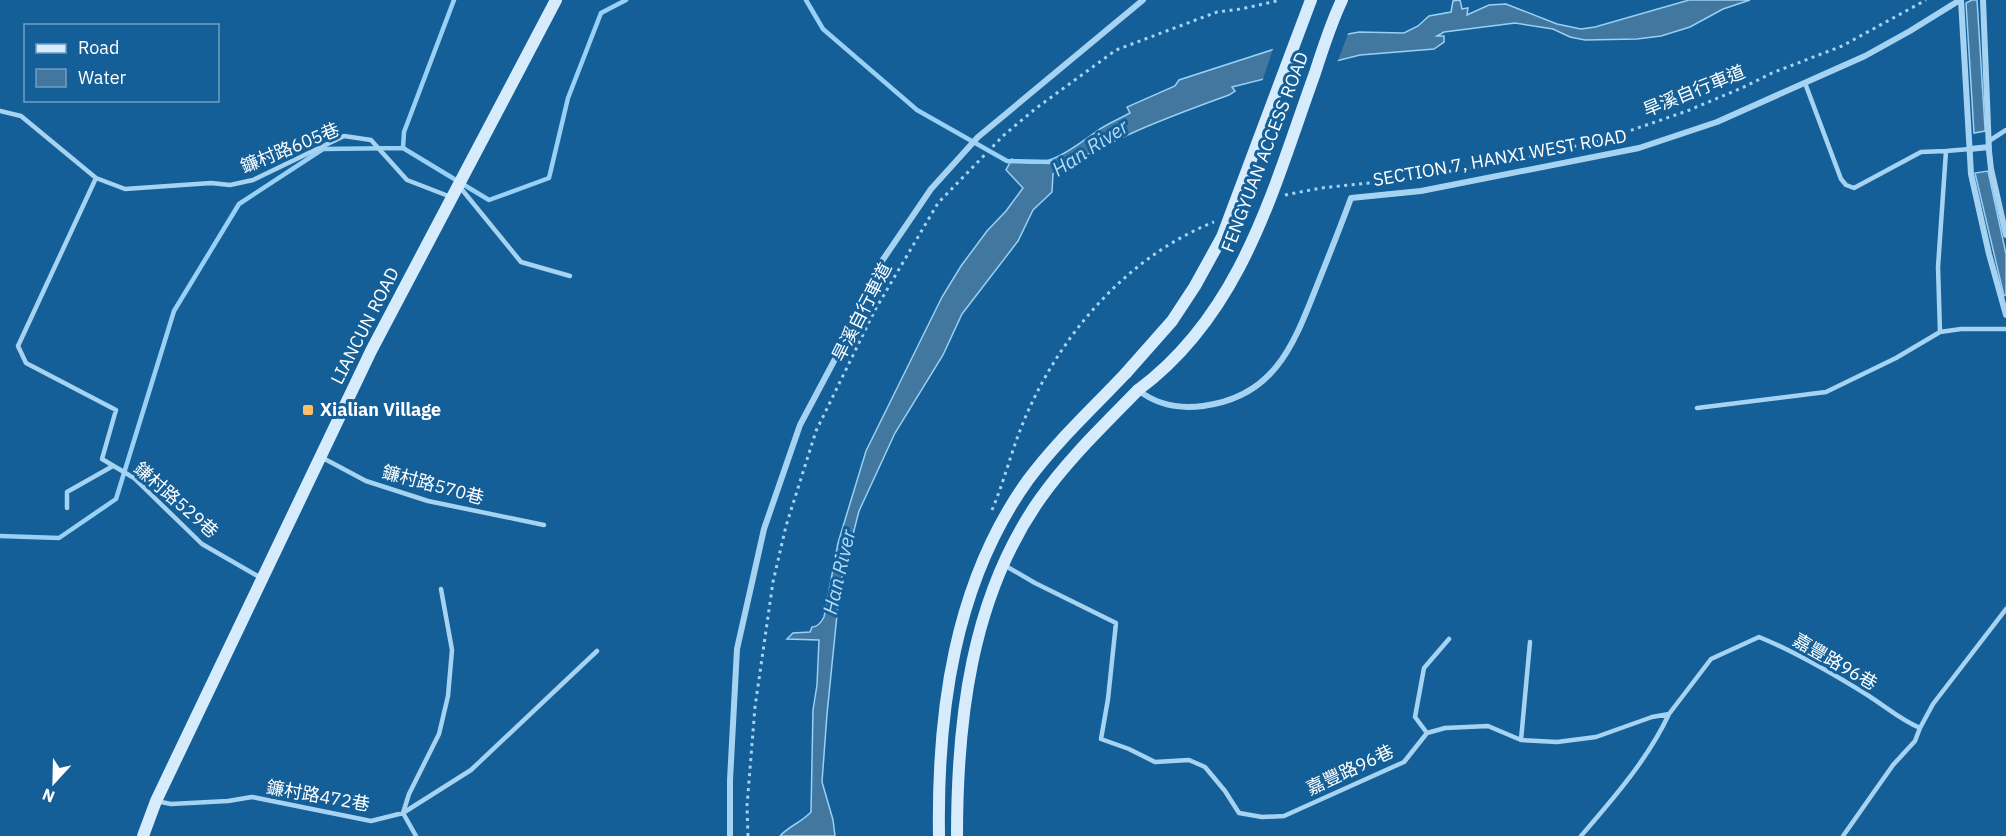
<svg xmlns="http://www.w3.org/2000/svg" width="2006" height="836" viewBox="0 0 2006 836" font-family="'IBM Plex Sans','Noto Sans TC',sans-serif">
  <rect width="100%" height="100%" fill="#145f98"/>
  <path fill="#42779f" stroke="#99d0f5" stroke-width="1.5" d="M1460,0L1462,9L1468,8L1467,15L1489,5L1506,4L1557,24L1581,29L1595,27L1689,0H1750L1723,9L1690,27L1661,36L1637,39L1585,40L1570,37L1553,29L1515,23L1444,32L1437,36H1444V42L1434,49L1360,55L1232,87L1235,91L1229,95C1168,117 1108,140 1053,174L1052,192L1033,210L1018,241L962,314L943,355L895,433L859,511L840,585L827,714L822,782L833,820L835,836H780C789,826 802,822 811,812L813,710L817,685L819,640L787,639L793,633L810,632L812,627C818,627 821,623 824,617L838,543L866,451L942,297L961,266L987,231L1006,211L1023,188L1006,170L1012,159C1044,173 1072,149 1097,131C1107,124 1119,119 1130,113L1127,107L1175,86L1179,80L1284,46L1359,32L1404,33L1418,26L1429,16L1451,12L1453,1Z
    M1972,0H1977L1985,128V131L1974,133L1966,3Z
    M1988,171L2006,254V295L2004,296L1975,173Z"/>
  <path fill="#145f98" d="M1349,31L1337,63L1262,82L1274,46Z"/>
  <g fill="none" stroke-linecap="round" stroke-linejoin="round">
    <path stroke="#99d0f5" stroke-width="4.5" d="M806,0L823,29L917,110L1007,161L1052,162
      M403,148L404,132L454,0
      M0,536L59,538L116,499L174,311L239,204L323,149L403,148L489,200L549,178L568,98L601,13L626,0"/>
    <path stroke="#a7d3f2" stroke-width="3" stroke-dasharray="3 4.5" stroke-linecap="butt" d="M1285,195L1321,188L1389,181L1483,166L1600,141L1687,111L1744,87L1772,73L1842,46L1926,0
      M992,510C1004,482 1011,452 1023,423C1058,337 1126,257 1214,222
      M748,836L747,806L755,707L773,582L786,526L816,431L875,310L938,203L1004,135L1035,109L1116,50L1217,12L1241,9L1281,0"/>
    <path stroke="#a7d3f2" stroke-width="4.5" d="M1805,83L1841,179L1846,185L1854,188L1921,152L1946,151L1938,267L1940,332L1961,329H2006
      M0,111L21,116L96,178L125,189L211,183L230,185L253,180L344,136L371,140L407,180L451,197
      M1989,141L2006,130
      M1946,151L1970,149
      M96,178L18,346L26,363L116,410L102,459L134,478L202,544L261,578
      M459,186L521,262L570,276
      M1697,408L1826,392L1896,358L1940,332
      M321,457L366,481L428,501L544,525
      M67,508V492L113,466
      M1004,565L1035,583L1116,623L1108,699L1101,739L1129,749L1155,762L1189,760L1205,767L1225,791L1239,813L1262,817L1284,816L1404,762L1427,733L1445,728L1488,726L1521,740L1557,742L1596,737L1652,717L1669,714L1711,659L1759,637C1796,652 1835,675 1869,696C1886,707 1901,720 1920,728L1915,741L1893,765L1843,836
      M1920,728L1933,704L2006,609
      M1427,733L1415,717L1424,668L1449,639
      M1521,740L1530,642
      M156,801L171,804L228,801L252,797L371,821L403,813L471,770L597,651
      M416,836L403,813L409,794L439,734L448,696L452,650L441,589
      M1581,836C1613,799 1648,759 1669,714"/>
    <path stroke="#a7d3f2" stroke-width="6" d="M1961,0L1971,174L1989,254L2006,315
      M1983,0L1989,151L1991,169L2006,235
      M1970,149L1989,147
      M1138,390C1157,405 1180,409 1203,406C1274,397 1293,346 1316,288C1328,258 1340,228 1351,198L1421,191L1639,148L1717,122L1865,56L1910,31L1960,0
      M730,836V780L737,649L764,529L800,425L834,361L882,261L931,189L978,137L1143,0"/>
    <path stroke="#d6ebfc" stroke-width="12" d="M143,836L156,801L371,351L556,0
      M939,836C937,713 954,583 1028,480C1057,441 1093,408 1126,373
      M957,836C957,720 971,597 1040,499C1068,459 1104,425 1138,390"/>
    <path stroke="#d6ebfc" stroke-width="12" d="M1126,373L1172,321L1195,286L1222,237L1311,0
      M1138,390C1242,313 1273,189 1315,73C1323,48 1331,23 1342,0"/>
  </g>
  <rect fill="#ffbf68" stroke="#145f98" stroke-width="2" x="302" y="404" width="12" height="12" rx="3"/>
  <g text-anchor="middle" stroke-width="6" stroke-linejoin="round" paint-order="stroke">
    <g font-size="18" fill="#fff" stroke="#145f98">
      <text transform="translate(1694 91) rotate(-22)" y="6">旱溪自行車道</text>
      <text transform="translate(290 148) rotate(-22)" y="6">鐮村路605巷</text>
      <text transform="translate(1265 152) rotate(-69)" y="6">FENGYUAN ACCESS ROAD</text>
      <text transform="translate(1500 158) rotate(-10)" y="6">SECTION 7, HANXI WEST ROAD</text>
      <text transform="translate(862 312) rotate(-63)" y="6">旱溪自行車道</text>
      <text transform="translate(365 326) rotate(-63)" y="6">LIANCUN ROAD</text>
      <text transform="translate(433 485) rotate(15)" y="6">鐮村路570巷</text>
      <text transform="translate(176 500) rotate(41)" y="6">鎌村路529巷</text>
      <text transform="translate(1835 662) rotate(30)" y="6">嘉豐路96巷</text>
      <text transform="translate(1350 770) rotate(-25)" y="6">嘉豐路96巷</text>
      <text transform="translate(318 796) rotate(10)" y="6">鐮村路472巷</text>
    </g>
    <g font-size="18" font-weight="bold" fill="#fff" stroke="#145f98" text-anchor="start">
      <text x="320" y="416">Xialian Village</text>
    </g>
    <g font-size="20" font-style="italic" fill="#b3dcf9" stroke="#145f98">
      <text transform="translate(1090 148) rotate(-33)" y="7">Han River</text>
      <text transform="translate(839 572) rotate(-77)" y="7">Han River</text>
    </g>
  </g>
  <rect x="24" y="24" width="195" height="78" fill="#145f98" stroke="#729fc1" stroke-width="1.5"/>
  <rect x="36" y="44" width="30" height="9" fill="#d6ebfc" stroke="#729fc1" stroke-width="1.5"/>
  <text x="78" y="54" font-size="18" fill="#ffffff">Road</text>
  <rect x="36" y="69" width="30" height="18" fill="#42779f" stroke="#729fc1" stroke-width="1.5"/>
  <text x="78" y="84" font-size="18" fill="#ffffff">Water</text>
  <g transform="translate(54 782) rotate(202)" stroke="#145f98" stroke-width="4.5" paint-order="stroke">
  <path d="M0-4.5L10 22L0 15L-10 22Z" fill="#ffffff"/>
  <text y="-9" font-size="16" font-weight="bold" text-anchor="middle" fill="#ffffff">N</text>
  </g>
</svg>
